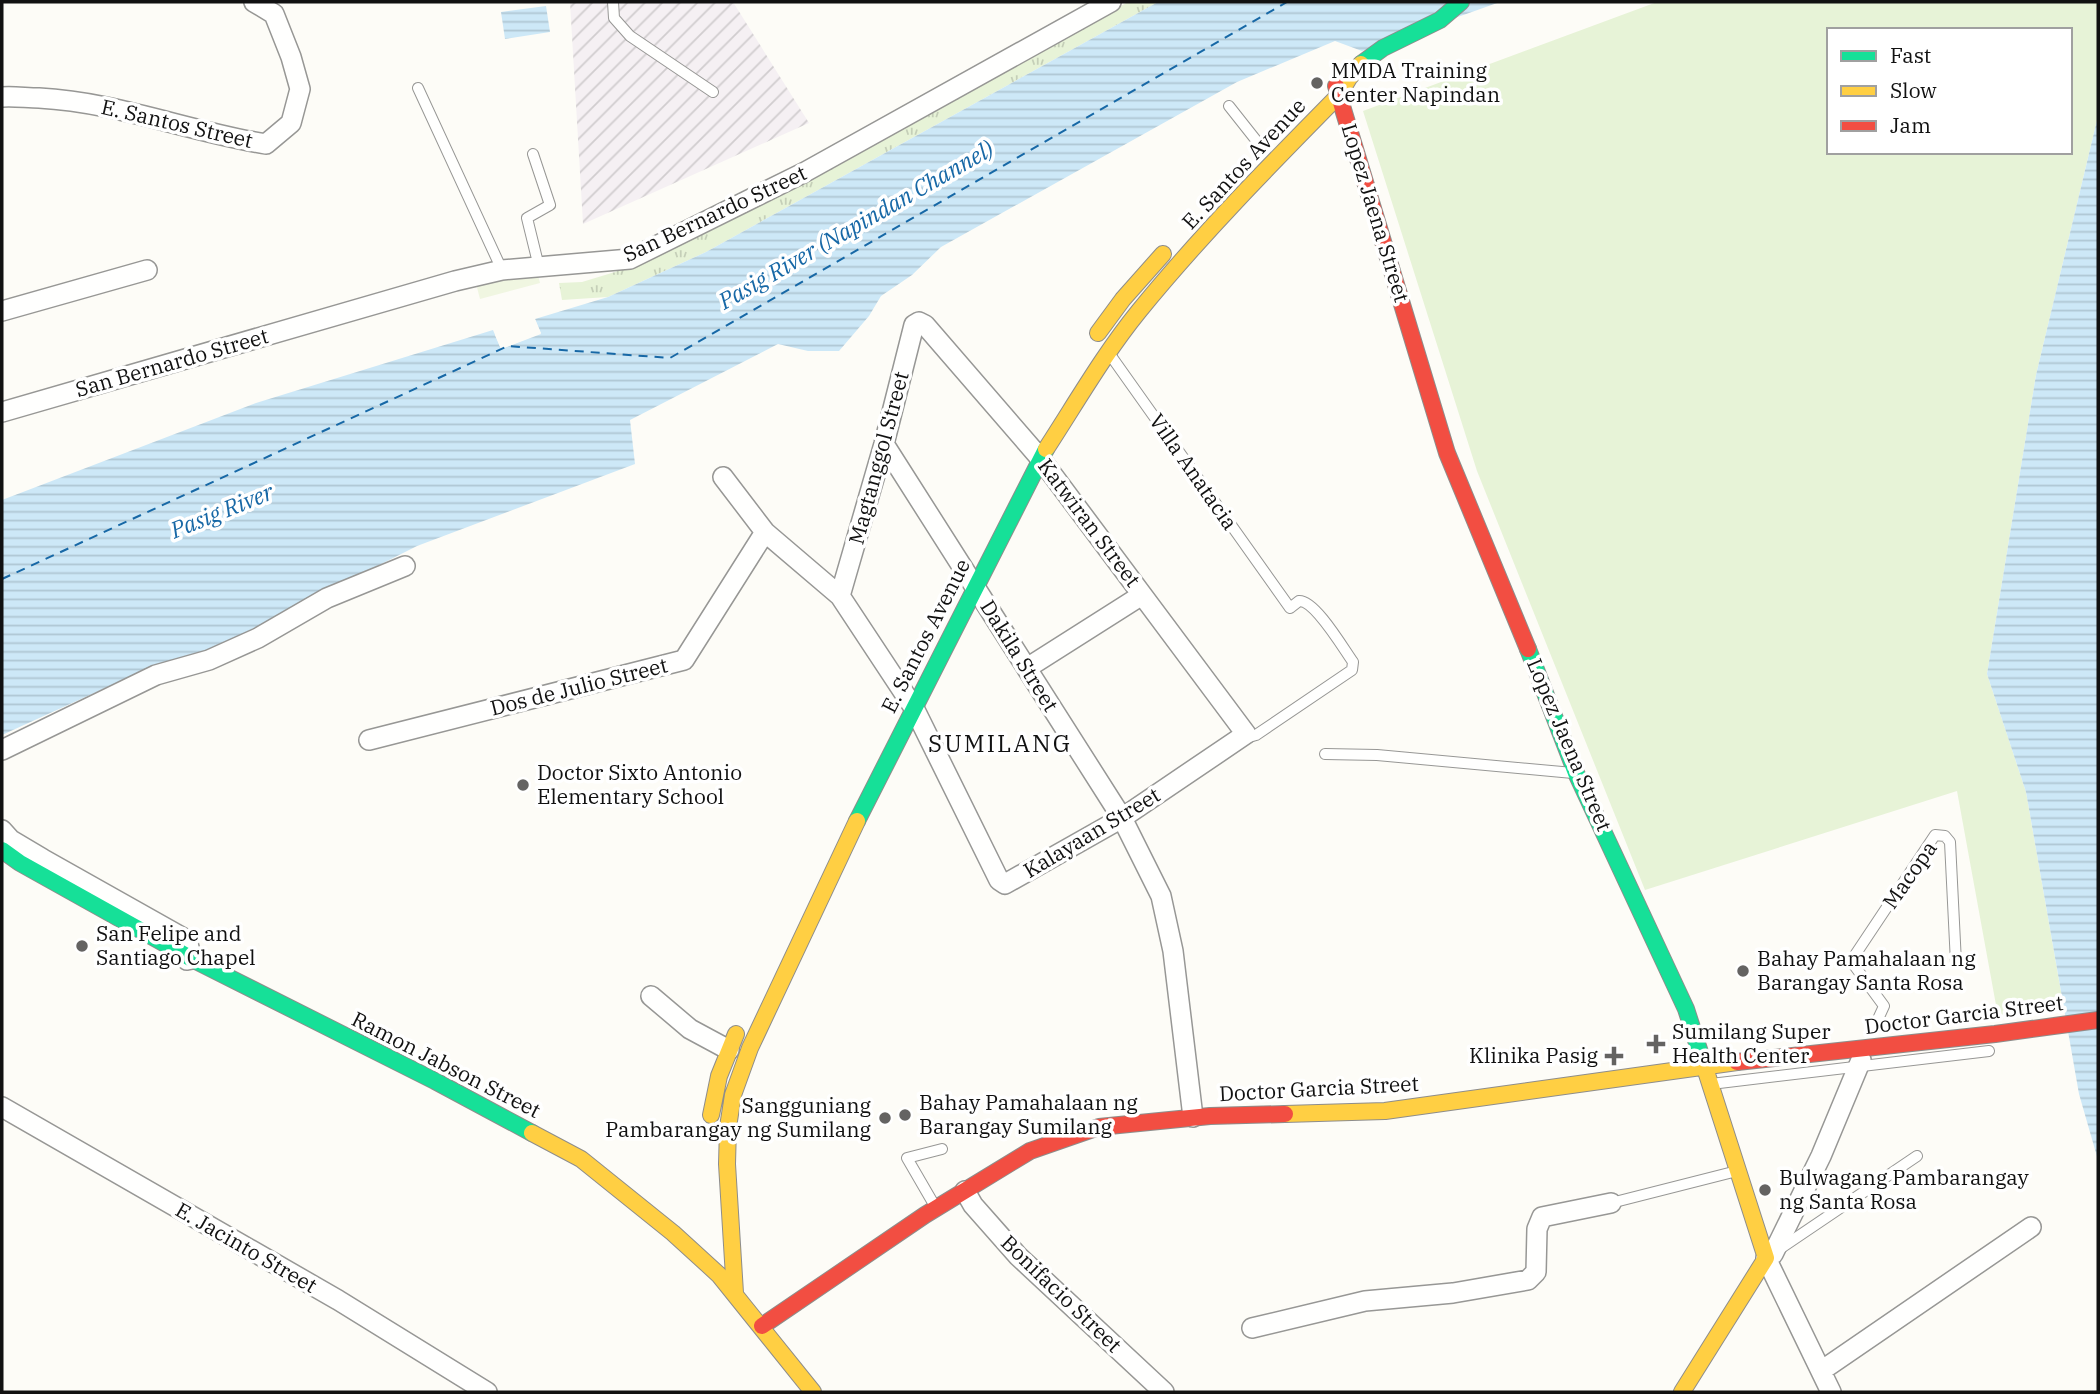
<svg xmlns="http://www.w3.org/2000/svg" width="2100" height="1394" viewBox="0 0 2100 1394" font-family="'IBM Plex Serif',serif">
  <defs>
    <pattern id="industrial-furrows" width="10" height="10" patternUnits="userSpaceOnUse" patternTransform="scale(1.75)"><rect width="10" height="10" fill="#f5f0f3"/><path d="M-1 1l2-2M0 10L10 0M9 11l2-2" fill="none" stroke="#d1cdcf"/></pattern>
    <pattern id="park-tufts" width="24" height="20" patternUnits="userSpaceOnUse" patternTransform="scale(1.75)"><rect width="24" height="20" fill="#e7f3d7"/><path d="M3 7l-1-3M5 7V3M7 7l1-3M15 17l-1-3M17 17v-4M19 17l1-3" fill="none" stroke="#c5cfb8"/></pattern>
    <pattern id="water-rules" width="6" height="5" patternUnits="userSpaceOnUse" patternTransform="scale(1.75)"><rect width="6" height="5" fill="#cde8f7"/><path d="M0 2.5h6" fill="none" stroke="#afc6d3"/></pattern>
  </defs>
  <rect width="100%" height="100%" fill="#fdfcf7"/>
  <path fill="url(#industrial-furrows)" d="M570,2H733L809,123L583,224Z"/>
  <path fill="#e7f3d7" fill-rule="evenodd" d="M1657,2H2098V116L2036,375L1987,674L2026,792L2064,1009L1998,1016L1957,791L1645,890L1477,471L1363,111ZM1829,30H2070V152H1829Z"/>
  <path fill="url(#park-tufts)" d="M1128,2H1158L706,252L608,297L562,300L559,283L582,282L615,272L719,227Z"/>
  <path fill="#f0f6e1" d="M533,256L540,283L480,299L473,272Z"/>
  <path fill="url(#water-rules)" d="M1158,2H1500L1362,51L1335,41L1237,82L941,247L912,275L881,296L869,316L839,351H808L778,344L630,420L635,464L417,546L210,650L149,668L2,735V500L256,403L493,330L501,349L541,333L535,319L608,297L706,252Z
    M546,6L550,32L505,39L501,12Z
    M2098,116V1160L2079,1094L2026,792L1987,674L2036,375Z"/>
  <path fill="#fdfcf7" d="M535,319L541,334L501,349L495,335L498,334L503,344L536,332L531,320Z"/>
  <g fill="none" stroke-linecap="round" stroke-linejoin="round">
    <path stroke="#1768a6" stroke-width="2" stroke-dasharray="9 7" stroke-linecap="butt" d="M2,579L508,346L670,358L1287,2"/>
    <defs>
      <path id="lane" d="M613,2L614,18L630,36L713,92
        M418,88L502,270
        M1229,106L1263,149
        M533,154L550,205L527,218L539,267
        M1111,356L1290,608L1299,601C1315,600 1343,648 1353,662L1352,670L1256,735L1249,737L1246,734
        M1325,754L1377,755L1573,773
        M1873,1030L1884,1006L1851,961L1935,835L1945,836L1950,842L1956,963
        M1711,1084L1989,1051
        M1611,1203L1737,1171
        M936,1208L907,1158L942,1149
        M1778,1250L1917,1156"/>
      <path id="street" d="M2,97C14,96 27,98 39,98C117,102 190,132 266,144L291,123L300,89L291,57L274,14L254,2
        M2,311L147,270
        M2,412L455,281L502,270L630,259L805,172L1111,2
        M884,444L1122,818L1161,896L1173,951L1193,1117
        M723,477L765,532L840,596L914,708L999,880L1005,884L1122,818L1246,734L1040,458L925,325L919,322L914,325L884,444L840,596
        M1027,668L1142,595
        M369,740L684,660L765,532
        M2,750L156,675L209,660L258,638L327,598L405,566
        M2,830L11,840L43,859L187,940L192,959L187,960
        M651,996L690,1029L729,1050
        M2,1107L338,1300L487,1392
        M965,1191L973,1205L1018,1256L1164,1392
        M1773,1254L1821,1156L1861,1060
        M1766,1258L1831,1392
        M1252,1328L1365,1301L1453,1293L1528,1280L1536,1272L1537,1229L1542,1217L1611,1203
        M1821,1371L2031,1227"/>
      <path id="fast" d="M1361,64L1383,48L1440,20L1461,2
        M1528,649L1576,773L1686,1009L1705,1068
        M857,821L1046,449
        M2,850L20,863L192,959L435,1081L532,1133"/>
      <path id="slow" d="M1098,333L1123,299L1163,254
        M1046,449C1076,403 1104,354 1139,311C1201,235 1270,165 1339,95L1349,78L1361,64
        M1285,1114L1385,1111L1737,1062
        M711,1115L719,1076L736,1034
        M532,1133L581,1159L673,1233L719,1275L813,1392
        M735,1293L727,1164L728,1127L733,1095L750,1048L857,821
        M1682,1392L1766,1258L1705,1068"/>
      <path id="jam" d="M1336,86L1447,453L1528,649
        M1737,1062L1995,1034L2098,1020
        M762,1326L925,1215L1030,1151L1099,1127L1210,1116L1285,1114"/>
    </defs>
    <use href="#lane" stroke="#979795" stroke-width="12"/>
    <use href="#street" stroke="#979795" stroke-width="22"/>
    <use href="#fast" stroke="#8e8d8b" stroke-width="18"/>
    <use href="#slow" stroke="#8e8d8b" stroke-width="18"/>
    <use href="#jam" stroke="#8e8d8b" stroke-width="18"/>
    <use href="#lane" stroke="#fffffe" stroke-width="10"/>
    <use href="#street" stroke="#fffffe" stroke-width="19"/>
    <use href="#fast" stroke="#16e098" stroke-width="16"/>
    <use href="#slow" stroke="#ffcf43" stroke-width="16"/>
    <use href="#jam" stroke="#f24e42" stroke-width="16"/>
  </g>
  <g fill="#646362" stroke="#fff" stroke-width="2.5">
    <circle cx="1317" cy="83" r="7"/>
    <circle cx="523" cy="785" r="7"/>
    <circle cx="82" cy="946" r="7"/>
    <circle cx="1743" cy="971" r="7"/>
    <path d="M1652.5 1033.5h7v7h7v7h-7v7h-7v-7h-7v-7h7z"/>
    <path d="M1610.5 1045.5h7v7h7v7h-7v7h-7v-7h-7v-7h7z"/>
    <circle cx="905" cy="1115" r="7"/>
    <circle cx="885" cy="1118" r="7"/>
    <circle cx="1765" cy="1190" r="7"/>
  </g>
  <g text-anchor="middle" stroke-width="7" stroke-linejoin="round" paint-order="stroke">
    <g font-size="21" fill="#111" stroke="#fff" text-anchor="start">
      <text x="1331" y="78">MMDA Training<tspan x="1331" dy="24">Center Napindan</tspan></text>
      <text x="537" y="780">Doctor Sixto Antonio<tspan x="537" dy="24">Elementary School</tspan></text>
      <text x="96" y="941">San Felipe and<tspan x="96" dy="24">Santiago Chapel</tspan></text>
      <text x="1757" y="966">Bahay Pamahalaan ng<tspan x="1757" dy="24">Barangay Santa Rosa</tspan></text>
      <text x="1672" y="1039">Sumilang Super<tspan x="1672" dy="24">Health Center</tspan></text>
      <text x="1598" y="1063" text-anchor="end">Klinika Pasig</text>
      <text x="919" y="1110">Bahay Pamahalaan ng<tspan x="919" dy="24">Barangay Sumilang</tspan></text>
      <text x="871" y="1113" text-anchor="end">Sangguniang<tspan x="871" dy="24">Pambarangay ng Sumilang</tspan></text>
      <text x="1779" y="1185">Bulwagang Pambarangay<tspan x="1779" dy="24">ng Santa Rosa</tspan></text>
    </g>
    <g font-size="21" fill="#111" stroke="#fff">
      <text transform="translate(177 124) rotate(13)" y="7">E. Santos Street</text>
      <text transform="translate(1244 164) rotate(-47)" y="7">E. Santos Avenue</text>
      <text transform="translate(1375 213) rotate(73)" y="7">Lopez Jaena Street</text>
      <text transform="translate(715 214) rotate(-25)" y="7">San Bernardo Street</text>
      <text transform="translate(172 363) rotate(-16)" y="7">San Bernardo Street</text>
      <text transform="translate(879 458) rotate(-75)" y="7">Magtanggol Street</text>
      <text transform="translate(1193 472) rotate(55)" y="7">Villa Anatacia</text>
      <text transform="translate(1089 523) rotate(53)" y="7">Katwiran Street</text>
      <text transform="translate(926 636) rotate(-63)" y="7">E. Santos Avenue</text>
      <text transform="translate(1019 656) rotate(58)" y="7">Dakila Street</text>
      <text transform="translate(579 687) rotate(-14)" y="7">Dos de Julio Street</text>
      <text transform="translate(1569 745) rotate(67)" y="7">Lopez Jaena Street</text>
      <text transform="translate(1092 833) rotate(-31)" y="7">Kalayaan Street</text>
      <text transform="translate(1910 875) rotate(-55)" y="7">Macopa</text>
      <text transform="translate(1964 1015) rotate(-7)" y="7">Doctor Garcia Street</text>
      <text transform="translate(446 1065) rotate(27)" y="7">Ramon Jabson Street</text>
      <text transform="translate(1319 1089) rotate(-3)" y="7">Doctor Garcia Street</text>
      <text transform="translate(246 1248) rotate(30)" y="7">E. Jacinto Street</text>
      <text transform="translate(1061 1294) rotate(44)" y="7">Bonifacio Street</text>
    </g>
    <g font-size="23" font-style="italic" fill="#1768a6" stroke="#fff">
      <text transform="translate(856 225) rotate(-30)" y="8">Pasig River (Napindan Channel)</text>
      <text transform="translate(222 511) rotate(-22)" y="8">Pasig River</text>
    </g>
    <g font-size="24" letter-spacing="2" fill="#111" stroke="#fff">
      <text x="1000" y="752">SUMILANG</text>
    </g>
  </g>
  <rect width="2100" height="1394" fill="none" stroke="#111111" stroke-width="7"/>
  <rect x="1827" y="28" width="245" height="126" fill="#ffffff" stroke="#a0a0a0" stroke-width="2"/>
  <rect x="1841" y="51" width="35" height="10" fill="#16e098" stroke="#a0a0a0" stroke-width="2"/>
  <text x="1890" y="63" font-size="21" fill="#111111">Fast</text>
  <rect x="1841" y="86" width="35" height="10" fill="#ffcf43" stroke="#a0a0a0" stroke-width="2"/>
  <text x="1890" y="98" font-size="21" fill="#111111">Slow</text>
  <rect x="1841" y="121" width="35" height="10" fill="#f24e42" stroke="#a0a0a0" stroke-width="2"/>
  <text x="1890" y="133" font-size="21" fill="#111111">Jam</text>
</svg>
